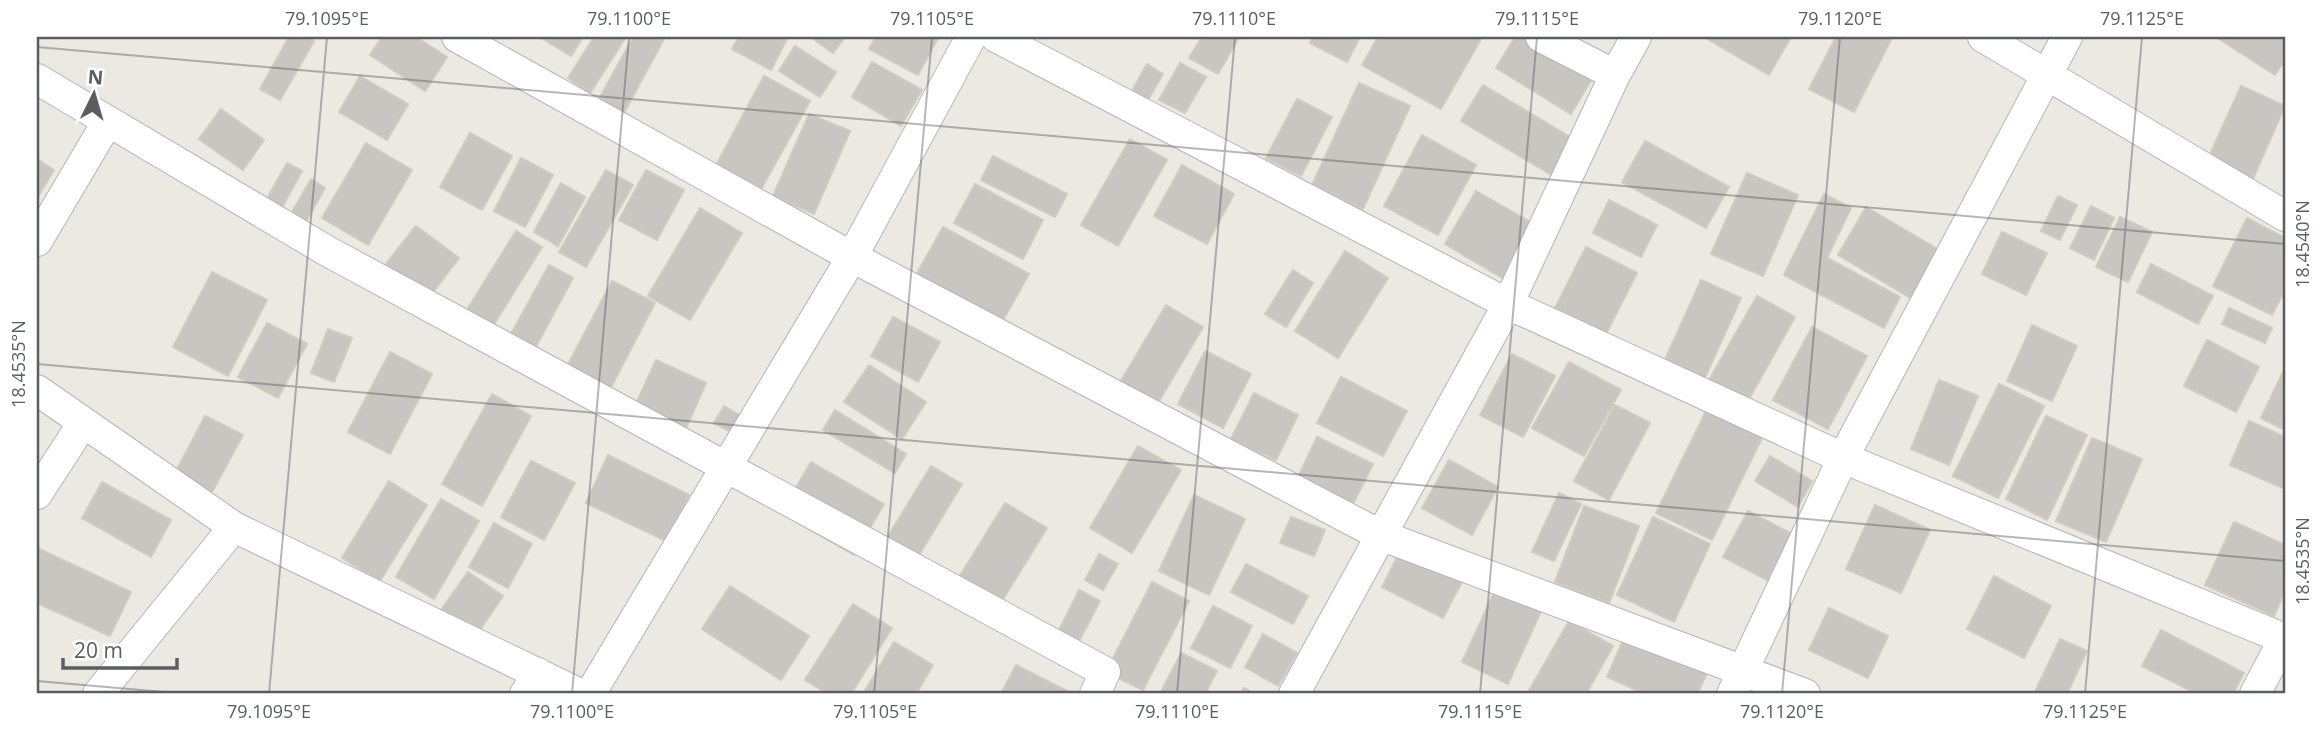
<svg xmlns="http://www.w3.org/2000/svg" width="2322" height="731" viewBox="0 0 2322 731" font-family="'Open Sans',sans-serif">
  <rect width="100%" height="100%" fill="#ece9e2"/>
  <path fill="#c9c5c0" stroke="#d0cac0" stroke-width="2" d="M289,37H307L314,41L280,100L260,89Z
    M382,37H416L447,57L425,91L370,55Z
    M540,37H583L571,56Z
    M594,37H626L590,93L568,78Z
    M633,37H665L624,113L599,99Z
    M739,37H788L771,70L732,49Z
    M811,37H845L833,53Z
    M876,37H936L938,38L918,75L869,49Z
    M1202,37H1239L1218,74L1189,58Z
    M1313,37H1360L1347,62L1310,43Z
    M1378,37H1482L1441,109L1362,65Z
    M1515,37H1519L1591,80L1571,114L1496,68Z
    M1704,37H1791L1769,75Z
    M1836,37L1892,38L1854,112L1809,89Z
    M2216,37H2285V60L2275,75Z
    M795,46L836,72L820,97L779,71Z
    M872,62L922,90L901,126L852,97Z
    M1180,63L1206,77L1185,113L1159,100Z
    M1147,64L1163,74L1148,100L1132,91Z
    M360,76L408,104L387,140L339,112Z
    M764,76L810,101L760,191L715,167Z
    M1359,83L1410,106L1363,209L1312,185Z
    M1483,85L1575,140L1553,176L1461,121Z
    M2241,86L2285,106L2252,181L2207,161Z
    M1297,99L1332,117L1301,176L1266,158Z
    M221,109L264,140L243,170L199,139Z
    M809,114L850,131L814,214L773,196Z
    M470,133L512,156L482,210L440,187Z
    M1422,135L1476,165L1438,235L1384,206Z
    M1130,139L1167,160L1118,246L1081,225Z
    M1645,141L1729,187L1706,228L1622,182Z
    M366,143L412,170L368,245L322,218Z
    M993,156L1067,194L1055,217L981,180Z
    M521,158L553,175L525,227L494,211Z
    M37,159L54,170L37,198Z
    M287,163L302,171L279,213L264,204Z
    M1182,165L1234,194L1207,244L1154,216Z
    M606,170L633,185L586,267L559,252Z
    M646,170L684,190L657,240L619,220Z
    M1747,173L1798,195L1763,276L1711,254Z
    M311,179L325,188L303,227L288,219Z
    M561,183L585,197L558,246L534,232Z
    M975,184L1043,220L1023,259L954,223Z
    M1476,191L1537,226L1506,280L1445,244Z
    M1824,194L1851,208L1827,258L1900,297L1884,328L1784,275Z
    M2058,196L2077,205L2060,240L2041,231Z
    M1609,200L1657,225L1641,257L1593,233Z
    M2091,206L2114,218L2094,260L2070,248Z
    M1866,207L1941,251L1912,299L1838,255Z
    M700,208L742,233L690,320L648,296Z
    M2120,217L2152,232L2128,282L2096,267Z
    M2247,218L2285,238V290L2272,315L2213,286Z
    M416,226L459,258L425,303L381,270Z
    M943,227L1029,274L1001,324L915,277Z
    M516,231L542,247L493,326L467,310Z
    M2002,232L2047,253L2026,295L1982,274Z
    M1586,247L1637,273L1606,334L1555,308Z
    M1345,251L1388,278L1338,358L1295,331Z
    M2151,264L2213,296L2198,324L2137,292Z
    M549,265L573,278L531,356L506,343Z
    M1293,270L1313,283L1286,327L1265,314Z
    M212,272L267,300L228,376L173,347Z
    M1701,280L1741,298L1703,382L1663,364Z
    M612,281L655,303L609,391L566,368Z
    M1757,296L1795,317L1748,401L1709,380Z
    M1166,305L1203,327L1155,408L1118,386Z
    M2229,308L2272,328L2265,343L2222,324Z
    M893,317L940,342L918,382L871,356Z
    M267,323L307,344L278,398L238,377Z
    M2032,325L2077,346L2052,401L2007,381Z
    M1812,327L1867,356L1828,429L1773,400Z
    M328,329L352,338L334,382L311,373Z
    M2207,340L2259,367L2236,412L2184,386Z
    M1205,351L1251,374L1223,428L1178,404Z
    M390,352L432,374L390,454L348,432Z
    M1512,354L1555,376L1523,437L1480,415Z
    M656,360L706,383L686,428L635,406Z
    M1569,362L1621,390L1584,456L1532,428Z
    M869,365L926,402L902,439L844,402Z
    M2285,368V430L2261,418Z
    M1341,377L1407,411L1383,456L1317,423Z
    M1939,380L1978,396L1949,465L1911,449Z
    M1999,384L2044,406L1998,498L1953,476Z
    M1254,393L1298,415L1276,460L1231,439Z
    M492,394L531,416L482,506L442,484Z
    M1615,405L1650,423L1609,500L1574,481Z
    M724,406L748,420L738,436L714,423Z
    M1707,409L1763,436L1712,540L1656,513Z
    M835,410L906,454L895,473L823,430Z
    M205,416L243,435L210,496L173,477Z
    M2046,416L2087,435L2047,520L2006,499Z
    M2249,421L2285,437V489L2230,465Z
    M1317,437L1373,464L1352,506L1297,479Z
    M2092,438L2142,459L2106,542L2056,521Z
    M1138,446L1181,470L1132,553L1090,528Z
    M608,455L689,495L666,541L586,503Z
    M1770,456L1812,481L1798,507L1755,481Z
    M1449,460L1498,487L1472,535L1422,508Z
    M531,461L575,483L544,540L501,517Z
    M811,462L884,504L854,555L781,513Z
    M931,466L962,484L907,575L876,556Z
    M389,481L427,505L380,581L342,558Z
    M102,482L171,520L151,557L82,518Z
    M1559,493L1581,504L1554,561L1532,552Z
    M1194,495L1245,519L1209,595L1159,571Z
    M441,499L479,521L434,599L396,577Z
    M1005,503L1047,528L997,609L955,584Z
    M1875,505L1930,530L1901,593L1846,569Z
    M1584,506L1639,526L1609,603L1555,582Z
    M1748,511L1792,534L1767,580L1723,557Z
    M1291,517L1325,530L1314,556L1280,543Z
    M1653,517L1710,544L1674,622L1617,595Z
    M2234,522L2285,545V591L2274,616L2205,585Z
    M494,523L532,544L508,588L469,567Z
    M37,548L131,592L110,636L37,603Z
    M1400,551L1462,582L1443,618L1382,587Z
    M1099,554L1118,564L1103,590L1085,580Z
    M1246,564L1308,596L1293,624L1231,592Z
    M468,572L503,596L477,634L441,610Z
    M1994,576L2051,606L2024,658L1967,629Z
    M1152,582L1189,601L1143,690L1106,672Z
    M730,586L809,636L781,680L702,629Z
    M1496,588L1542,609L1508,684L1462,662Z
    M1079,590L1100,601L1073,653L1053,642Z
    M853,604L892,628L851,694H828L805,680Z
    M1213,606L1252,626L1230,668L1191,648Z
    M1829,608L1888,636L1868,678L1809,650Z
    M1569,621L1613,646L1586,694H1527Z
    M2161,630L2244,673L2233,694H2197L2142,666Z
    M1263,634L1297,653L1278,686L1245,667Z
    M1625,636L1707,673L1697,694H1645L1607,677Z
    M2060,639L2087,651L2067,694H2034Z
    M894,642L933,665L916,694H863Z
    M1181,653L1217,671L1205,694H1160Z
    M1016,665L1067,691L1065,694H1001Z
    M1244,688L1255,694H1240Z"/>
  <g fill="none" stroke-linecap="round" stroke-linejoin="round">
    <defs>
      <path id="minor" d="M457,37L852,257L1380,535L1805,694
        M996,37L1508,304L1843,458L2285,639
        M1541,37L1615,75
        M1983,37L2285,216
        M37,79L327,251L1105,672L1095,694
        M37,241L108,121
        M37,390L234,527L98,694
        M37,494L83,423
        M234,527L580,694
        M525,694L538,673
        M590,694L852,257L971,37
        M1294,694L1508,304L1615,75L1636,37
        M1732,694L1843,458L2067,37
        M2255,694L2285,637"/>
    </defs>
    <use href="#minor" stroke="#b2b5b8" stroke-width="32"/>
    <use href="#minor" stroke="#fff" stroke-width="30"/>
  </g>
  <path fill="none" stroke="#5a5e61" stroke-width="2" stroke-opacity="0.45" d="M37,47L2285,244M37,364L2285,561M37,681L187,694M269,694L327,37M572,694L629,37M874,694L932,37M1177,694L1235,37M1480,694L1537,37M1782,694L1840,37M2085,694L2142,37"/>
  <rect width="2322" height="731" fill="none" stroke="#ffffff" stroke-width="77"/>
  <g transform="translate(94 94) rotate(5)" stroke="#ffffff" stroke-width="5" paint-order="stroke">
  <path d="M0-5L12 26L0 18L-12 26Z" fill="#5a5e61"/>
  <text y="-10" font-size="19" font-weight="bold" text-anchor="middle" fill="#5a5e61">N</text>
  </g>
  <path d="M63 658v10h114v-10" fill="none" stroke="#5a5e61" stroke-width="3.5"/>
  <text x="74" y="658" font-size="21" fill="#5a5e61" stroke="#ffffff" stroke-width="5" paint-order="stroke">20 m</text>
  <rect x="38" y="38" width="2246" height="654" fill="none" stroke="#5a5e61" stroke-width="2.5"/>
  <g font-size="18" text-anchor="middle" fill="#5a5e61">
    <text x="327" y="25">79.1095°E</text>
    <text x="629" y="25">79.1100°E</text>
    <text x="932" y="25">79.1105°E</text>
    <text x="1234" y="25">79.1110°E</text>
    <text x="1537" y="25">79.1115°E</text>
    <text x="1840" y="25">79.1120°E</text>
    <text x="2142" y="25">79.1125°E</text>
    <text transform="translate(2303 244) rotate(-90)" y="6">18.4540°N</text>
    <text transform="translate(19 364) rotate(-90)" y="6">18.4535°N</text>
    <text transform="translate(2303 561) rotate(-90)" y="6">18.4535°N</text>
    <text x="269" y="718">79.1095°E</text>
    <text x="572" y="718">79.1100°E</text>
    <text x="875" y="718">79.1105°E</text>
    <text x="1177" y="718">79.1110°E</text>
    <text x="1480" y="718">79.1115°E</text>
    <text x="1782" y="718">79.1120°E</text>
    <text x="2085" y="718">79.1125°E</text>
  </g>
</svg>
